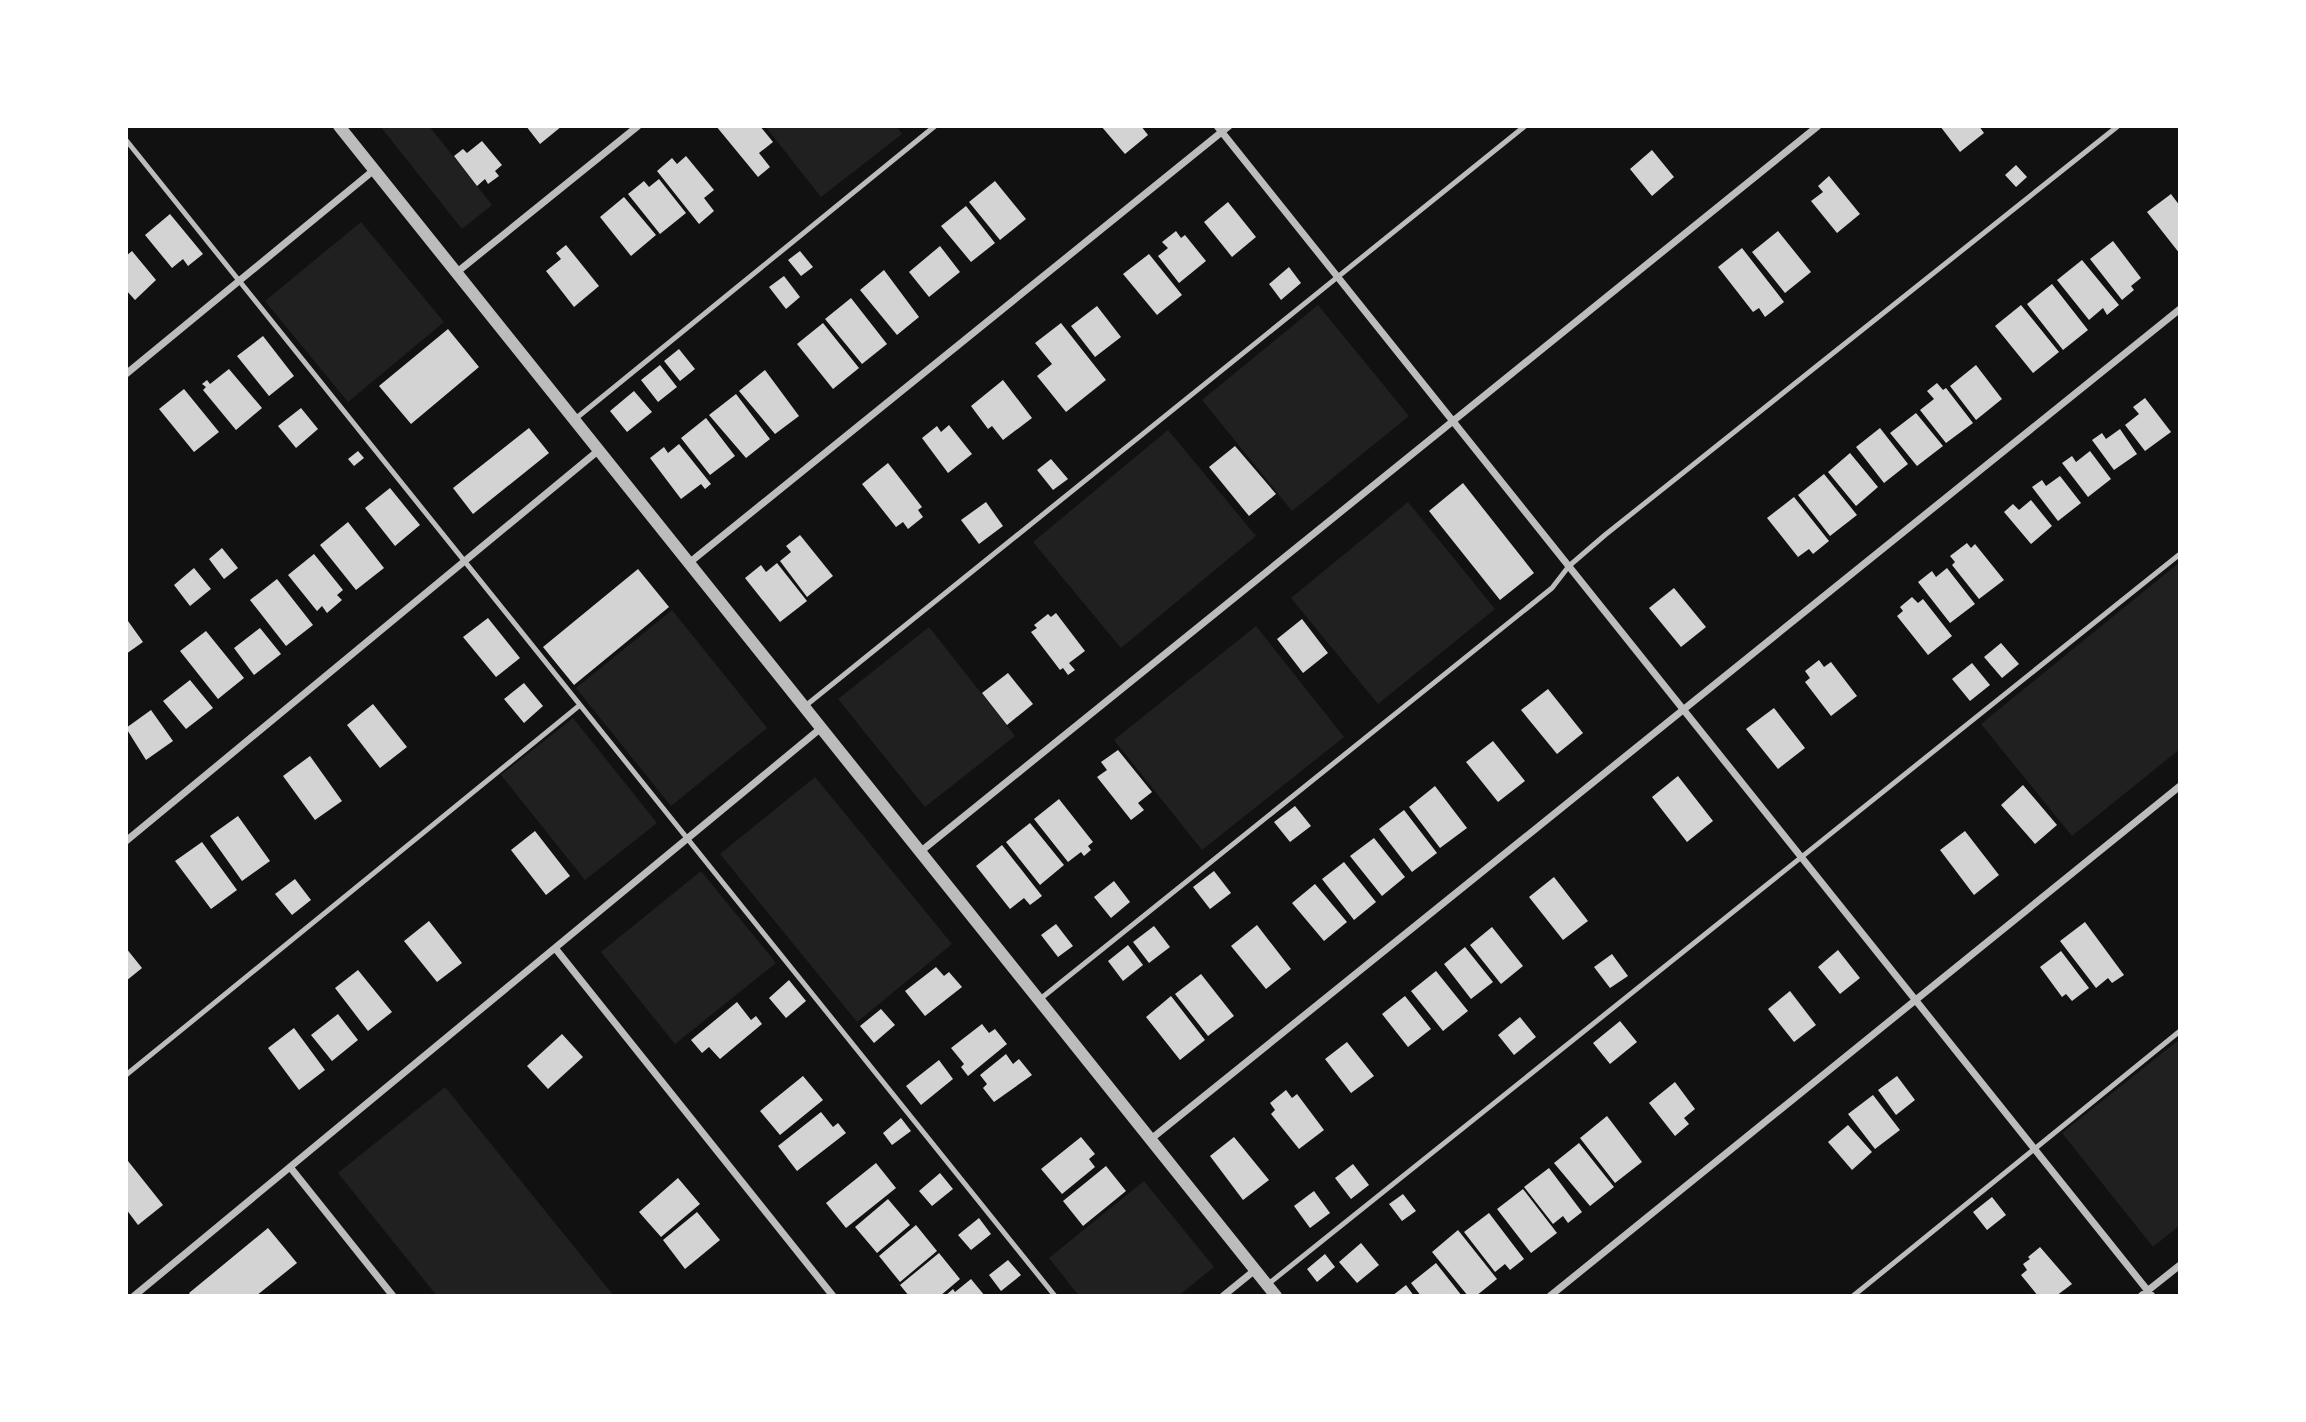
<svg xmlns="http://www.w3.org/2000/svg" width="2306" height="1422" viewBox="0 0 2306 1422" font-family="'Alegreya Sans',sans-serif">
  <rect width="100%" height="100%" fill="#111"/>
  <path fill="#202020" d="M380,126H429L492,205L462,229Z
    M765,126H896L902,134L821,197Z
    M361,222L444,322L348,402L265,301Z
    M1318,305L1409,416L1292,511L1202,400Z
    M1168,430L1256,536L1121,648L1033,542Z
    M1408,502L1495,609L1378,704L1291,598Z
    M2180,562V749L2072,836L1981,724Z
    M672,610L767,728L671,806L576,688Z
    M1256,626L1344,737L1202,850L1114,740Z
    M929,627L1015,736L925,807L838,699Z
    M573,718L657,823L585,880L501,775Z
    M815,777L952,944L857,1022L720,854Z
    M701,871L776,963L675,1044L601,952Z
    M2180,1039V1225L2153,1247L2062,1133Z
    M445,1087L614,1296H437L338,1173Z
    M1144,1181L1214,1267L1178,1296H1079L1049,1258Z"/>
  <path fill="#d3d3d3" d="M526,126H562L540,144Z
    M716,126H760L773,142L759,153L770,167L758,177Z
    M1101,126H1141L1148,135L1125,154Z
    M1940,126H1979L1984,133L1960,152Z
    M482,141L502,165L495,171L499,176L488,184L485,179L477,186L454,156L463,149L467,153Z
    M1652,150L1674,177L1652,196L1630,169Z
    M686,156L714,190L704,198L714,211L699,224L657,171L672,158L677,164Z
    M2016,165L2027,177L2016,187L2005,175Z
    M1829,176L1860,214L1837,233L1811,201L1823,192L1818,186Z
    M659,179L686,213L660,234L628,194L644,181L649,187Z
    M995,181L1026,219L1000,240L969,202Z
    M2171,194L2180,206V254L2147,212Z
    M624,197L656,235L631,256L600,217Z
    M1228,202L1256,237L1232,257L1204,222Z
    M966,206L995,243L971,262L941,226Z
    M170,214L203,254L188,266L183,259L172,268L145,235Z
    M1176,231L1181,238L1185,235L1206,261L1179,283L1158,256L1168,248L1162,242Z
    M1778,231L1811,272L1785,293L1752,252Z
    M2113,241L2141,278L2131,286L2134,290L2122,300L2090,259Z
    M566,245L599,286L574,307L546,271L561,259L556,253Z
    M940,246L960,272L929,297L909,272Z
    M1742,248L1784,302L1765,317L1759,308L1753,312L1718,267Z
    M132,251L156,280L135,300L126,290V256Z
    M800,251L813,267L801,276L788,260Z
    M1149,254L1182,295L1157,315L1123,274Z
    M2082,260L2119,305L2107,315L2103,308L2089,320L2057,280Z
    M1289,267L1301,283L1281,300L1269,284Z
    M884,270L919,317L897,335L860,290Z
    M784,276L800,297L786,309L769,287Z
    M2052,284L2088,330L2063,350L2027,304Z
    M851,298L887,344L862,364L825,319Z
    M2021,305L2059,352L2033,373L1995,326Z
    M1097,306L1121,337L1095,357L1071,326Z
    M823,323L859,368L833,389L797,344Z
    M1061,323L1106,380L1066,412L1037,376L1052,364L1035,343Z
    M448,329L479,367L411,424L379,386Z
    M263,336L294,376L269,396L237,356Z
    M679,349L695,369L680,381L664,361Z
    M660,365L677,387L658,402L641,380Z
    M1976,365L2002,399L1976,420L1950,386Z
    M229,369L262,408L236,430L203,390L206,387L202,384L207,380L210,384Z
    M765,370L799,416L775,434L739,391Z
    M1003,380L1032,418L1003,440L992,426L988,429L971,406Z
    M1937,383L1943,390L1946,388L1973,423L1946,443L1920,410L1934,399L1927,391Z
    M184,389L219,432L194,452L159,409Z
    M634,391L652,412L627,432L610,411Z
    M736,394L770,439L746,458L709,415Z
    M2145,398L2171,432L2145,451L2125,425L2139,414L2133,407Z
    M301,408L318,429L296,448L278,426Z
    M1916,413L1943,446L1917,466L1890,433Z
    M706,418L735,456L710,475L681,438Z
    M949,425L972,454L948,473L922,438L937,426L941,432Z
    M529,428L549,453L473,514L453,488Z
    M1880,428L1908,464L1884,483L1856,447Z
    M2120,429L2137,454L2114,470L2092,440L2102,433L2106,439Z
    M679,444L711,484L705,489L701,484L681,499L650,458L664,447L668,453Z
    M1235,446L1276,494L1249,516L1209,467Z
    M358,451L364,458L354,466L348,459Z
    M2090,451L2111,479L2088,497L2062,463L2072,456L2076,462Z
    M1850,453L1878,487L1856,506L1828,472Z
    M1051,459L1068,479L1053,490L1037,470Z
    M888,463L922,507L918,510L923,517L908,529L903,522L896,527L862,484Z
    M1824,474L1857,515L1830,536L1798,495Z
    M2060,476L2081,503L2058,521L2032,487L2042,480L2046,486Z
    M1463,483L1534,573L1500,600L1429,511Z
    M390,488L420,525L395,546L365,508Z
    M1794,497L1829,541L1813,554L1809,549L1798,557L1767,518Z
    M2031,500L2052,526L2031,544L2004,512L2013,504L2019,510Z
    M986,502L1003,526L979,544L961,520Z
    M348,522L384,568L356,590L320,545Z
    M800,535L833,576L807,597L780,561L791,552L786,546Z
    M1967,543L1971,548L1975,544L2004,580L1979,599L1952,565L1955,562L1950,556Z
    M222,548L238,568L224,579L209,559Z
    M314,554L343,590L337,595L342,600L327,613L322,606L317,611L288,575Z
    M777,563L807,601L780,622L745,578L761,565L766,572Z
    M194,568L211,589L190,606L174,585Z
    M1947,568L1975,604L1950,623L1918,582L1932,571L1936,577Z
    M638,569L669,607L574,685L543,647Z
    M277,579L313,625L286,646L250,600Z
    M1674,588L1706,627L1681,647L1649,608Z
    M1912,597L1918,603L1923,599L1952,636L1928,655L1897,616L1903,611L1900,607Z
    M1056,613L1085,651L1069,663L1075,670L1068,675L1063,668L1060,670L1031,632L1037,628L1034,625L1048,614L1051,617Z
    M488,618L520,658L496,677L463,637Z
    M1302,619L1328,653L1303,673L1277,639Z
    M128,621L143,642L126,654V622Z
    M260,628L281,654L254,675L234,648Z
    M206,631L244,678L218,699L180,651Z
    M2001,643L2019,664L2002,678L1984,657Z
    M1819,660L1824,667L1831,662L1857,696L1831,716L1805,682L1810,678L1805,671Z
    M1972,663L1990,685L1970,701L1952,679Z
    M1008,673L1033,704L1007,725L982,693Z
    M190,680L213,708L186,729L163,701Z
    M524,683L543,706L524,723L504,699Z
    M1548,689L1583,733L1557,754L1521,710Z
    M373,704L407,747L380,768L347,725Z
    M1774,708L1805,748L1778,769L1746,729Z
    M151,710L173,741L146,760L126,728Z
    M1493,741L1525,781L1498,802L1466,762Z
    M1118,750L1152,792L1138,803L1144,810L1131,820L1097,777L1107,770L1101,762Z
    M310,756L342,801L315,820L283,776Z
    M1678,776L1713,821L1687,842L1652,797Z
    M2023,785L2057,825L2035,844L2001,805Z
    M1435,786L1467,828L1440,848L1409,807Z
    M1059,799L1093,842L1088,846L1091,850L1084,856L1081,852L1068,862L1034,819Z
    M1295,806L1311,826L1290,842L1274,822Z
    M1404,810L1437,853L1412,872L1379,829Z
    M238,816L270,861L242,881L210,836Z
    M1030,823L1064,865L1040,885L1006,842Z
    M535,831L570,876L546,895L511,850Z
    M1965,831L1999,875L1974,895L1940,850Z
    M1374,838L1405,877L1382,896L1350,856Z
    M202,842L237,890L211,909L175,861Z
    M1002,845L1042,896L1030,905L1024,898L1010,909L976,866Z
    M1344,862L1376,902L1354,920L1322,879Z
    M1214,871L1231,893L1210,909L1193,887Z
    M1554,877L1588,921L1563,940L1529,897Z
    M295,879L311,900L292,915L275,894Z
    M1114,881L1130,902L1111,918L1094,897Z
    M1315,884L1347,922L1324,941L1292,903Z
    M429,921L462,963L437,982L404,941Z
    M2085,922L2124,975L2112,983L2108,978L2096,988L2060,941Z
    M1056,924L1073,946L1058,957L1041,935Z
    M1257,925L1291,969L1266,989L1231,946Z
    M1154,926L1170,947L1149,963L1133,942Z
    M1492,927L1523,966L1501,984L1470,945Z
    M1128,945L1143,965L1123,981L1108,961Z
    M1465,947L1493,982L1471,999L1444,964Z
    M126,948L142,968L126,981Z
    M1838,950L1860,978L1840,994L1818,967Z
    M2061,951L2089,988L2072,1001L2066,994L2062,997L2040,967Z
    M1612,954L1628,976L1610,988L1594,967Z
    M936,967L944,976L949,972L962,987L925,1016L905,991Z
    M358,970L392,1012L368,1031L335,988Z
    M1436,971L1468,1011L1443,1031L1411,991Z
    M1201,974L1234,1016L1208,1036L1175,994Z
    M789,980L806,1001L786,1018L769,998Z
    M1790,991L1816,1025L1794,1042L1768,1009Z
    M1171,996L1205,1040L1180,1060L1146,1017Z
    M1405,996L1431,1029L1408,1047L1382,1014Z
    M737,1002L751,1020L756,1016L762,1024L720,1059L709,1047L702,1053L691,1040Z
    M881,1009L895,1025L874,1043L860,1026Z
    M338,1014L358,1040L332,1061L311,1035Z
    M1520,1017L1536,1037L1514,1055L1498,1035Z
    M1620,1021L1637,1042L1610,1064L1593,1043Z
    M982,1024L989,1033L995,1029L1007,1044L968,1076L961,1067L964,1064L951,1048Z
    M294,1028L325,1070L299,1090L268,1048Z
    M562,1034L583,1057L548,1089L527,1066Z
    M1347,1042L1374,1076L1351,1093L1325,1059Z
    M1006,1054L1013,1064L1019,1059L1032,1075L994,1102L983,1088L987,1084L980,1075Z
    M939,1060L953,1079L921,1105L906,1086Z
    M803,1076L823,1100L780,1135L760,1111Z
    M1897,1076L1915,1100L1896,1115L1878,1090Z
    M1675,1082L1695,1109L1684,1118L1689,1124L1675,1136L1649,1103Z
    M1286,1090L1292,1098L1297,1094L1324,1130L1299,1149L1271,1114L1275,1110L1270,1103Z
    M1873,1095L1900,1130L1875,1149L1848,1114Z
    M821,1112L833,1127L838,1123L846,1133L797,1171L778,1146Z
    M1607,1116L1642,1162L1615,1183L1580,1138Z
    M901,1118L911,1131L892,1145L883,1133Z
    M1848,1125L1872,1152L1852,1170L1828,1142Z
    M1081,1137L1095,1154L1089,1159L1095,1167L1062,1194L1041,1169Z
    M1234,1137L1269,1180L1243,1200L1210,1156Z
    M1579,1143L1614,1187L1590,1206L1554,1163Z
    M128,1161L163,1205L138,1225L126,1209Z
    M876,1163L896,1188L846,1228L826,1203Z
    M1353,1164L1369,1185L1351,1199L1335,1178Z
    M1106,1166L1126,1191L1083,1226L1063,1201Z
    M1549,1168L1582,1212L1568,1223L1563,1216L1553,1224L1524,1187Z
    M940,1173L953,1189L932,1206L919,1191Z
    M678,1178L700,1204L661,1237L639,1212Z
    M1523,1189L1557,1233L1531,1253L1497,1209Z
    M1314,1191L1330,1213L1310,1228L1294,1206Z
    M1403,1194L1416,1211L1402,1221L1389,1204Z
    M1992,1197L2006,1215L1987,1230L1973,1212Z
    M888,1199L910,1225L877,1253L855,1227Z
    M697,1212L720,1240L685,1269L663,1240Z
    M1489,1213L1524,1259L1510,1270L1505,1264L1495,1272L1464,1232Z
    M979,1218L991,1234L971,1250L958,1235Z
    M916,1225L937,1251L900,1282L879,1256Z
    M268,1228L297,1263L256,1296H191L189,1293Z
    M1458,1230L1497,1279L1476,1296H1468L1432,1252Z
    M1361,1243L1379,1265L1357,1283L1339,1262Z
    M2040,1247L2072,1284L2056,1296H2038L2021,1275L2027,1270L2023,1264L2030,1259L2028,1257Z
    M939,1253L960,1279L940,1296H909L900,1285Z
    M1325,1254L1335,1267L1317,1282L1307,1269Z
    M1008,1260L1021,1275L1001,1291L989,1275Z
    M1436,1263L1462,1296H1421L1411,1283Z
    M971,1279L985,1296H945L953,1289L955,1292Z
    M1406,1285L1414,1296H1392Z"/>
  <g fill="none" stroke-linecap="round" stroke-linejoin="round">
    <path stroke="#bcbcbc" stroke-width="5" d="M126,140L1055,1296
      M574,420L935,126
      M804,707L1525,126
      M1039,1000L1552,588L1569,566L1605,535L2118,126
      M126,1075L580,705
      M1267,1285L2180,554
      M1853,1296L2180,1031"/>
    <path stroke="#bcbcbc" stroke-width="7" d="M1217,126L2152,1296
      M456,273L638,126
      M126,374L374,170
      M689,563L1229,126
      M126,841L599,450
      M920,852L1818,126
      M555,948L833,1296
      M1151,1139L2180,309
      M290,1167L393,1296
      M134,1296L821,728
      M1223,1296L1255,1270
      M1550,1296L2180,786
      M2141,1296L2180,1265"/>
    <path stroke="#bcbcbc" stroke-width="12" d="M339,126L1276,1296"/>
  </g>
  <rect width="2306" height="1422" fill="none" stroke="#ffffff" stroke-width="256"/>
</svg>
